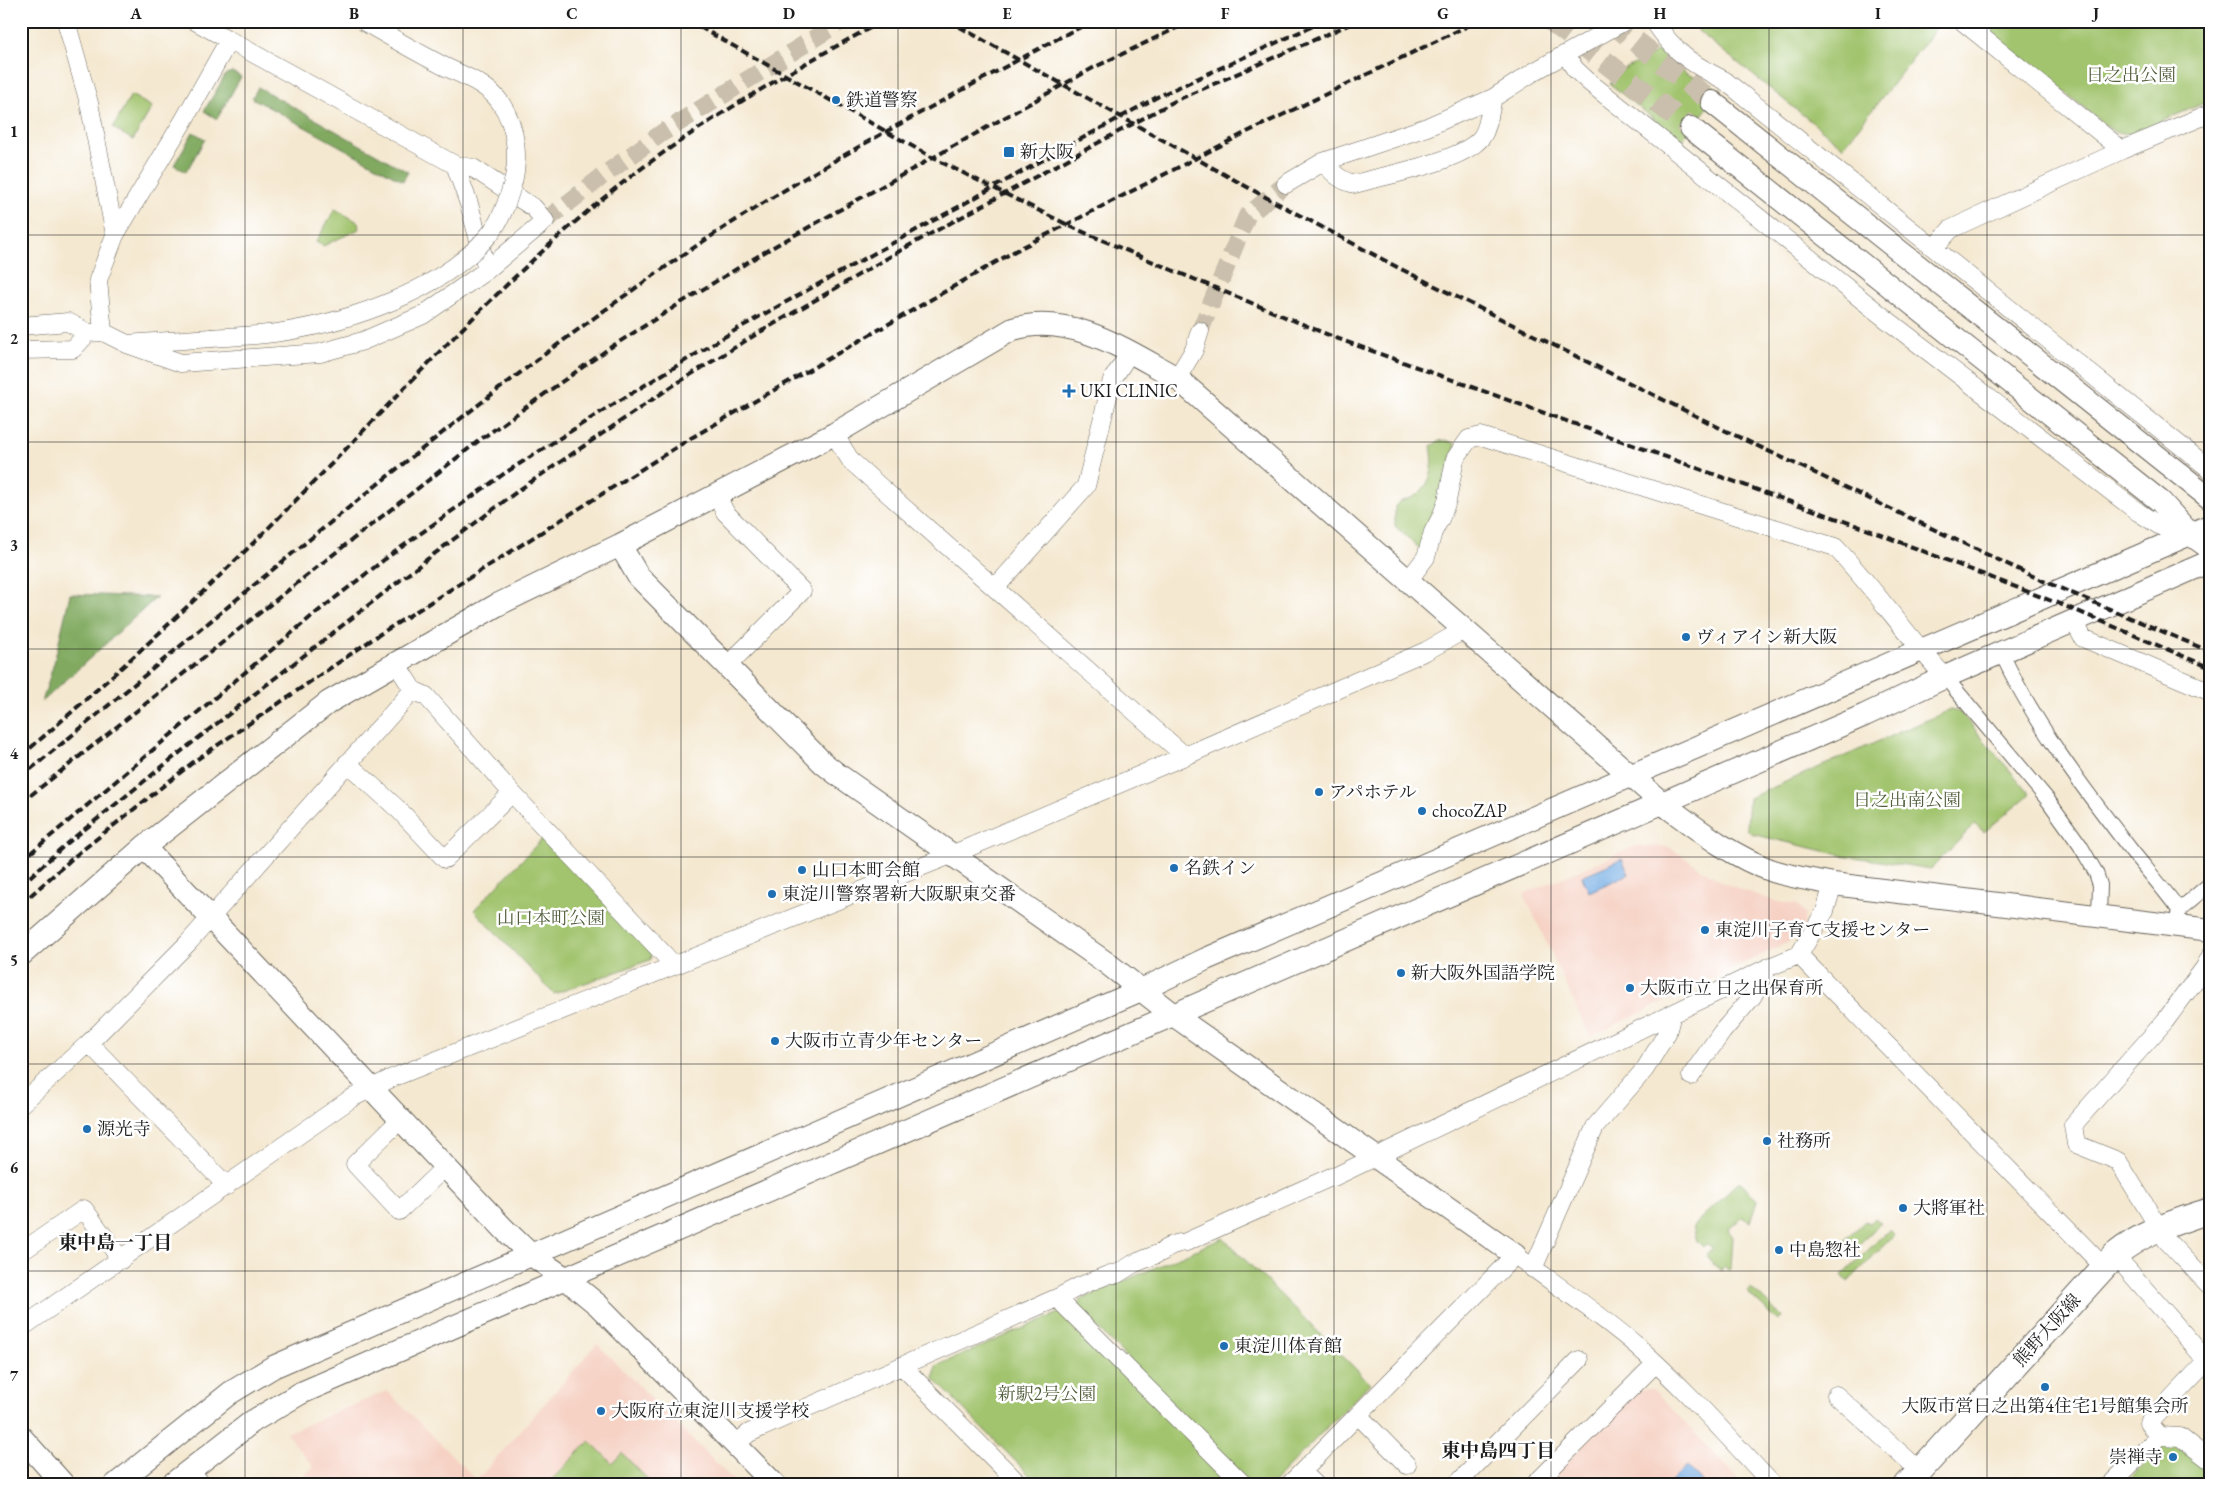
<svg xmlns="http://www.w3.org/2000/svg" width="2232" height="1506" viewBox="0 0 2232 1506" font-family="'EB Garamond','Noto Serif JP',serif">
  <rect width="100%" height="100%" fill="#fff"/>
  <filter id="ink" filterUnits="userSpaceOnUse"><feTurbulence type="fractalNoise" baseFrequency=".02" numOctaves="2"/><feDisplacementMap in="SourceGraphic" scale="10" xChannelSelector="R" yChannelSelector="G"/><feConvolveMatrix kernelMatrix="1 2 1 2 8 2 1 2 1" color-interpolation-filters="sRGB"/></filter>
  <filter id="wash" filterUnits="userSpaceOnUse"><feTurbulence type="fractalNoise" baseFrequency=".0096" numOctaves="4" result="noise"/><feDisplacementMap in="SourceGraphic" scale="20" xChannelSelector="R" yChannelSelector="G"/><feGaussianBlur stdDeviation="1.12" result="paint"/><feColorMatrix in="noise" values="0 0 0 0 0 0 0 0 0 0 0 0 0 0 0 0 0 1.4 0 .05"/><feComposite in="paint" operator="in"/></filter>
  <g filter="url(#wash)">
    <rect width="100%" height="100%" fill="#f4e8d0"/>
    <path fill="#f6d2c4" d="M1636,846L1669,847L1723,883L1778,902L1798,905L1805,915L1803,926L1795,939L1590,1037L1524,894Z
      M597,1344L738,1485H292L314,1467L286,1433L387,1391L477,1480Z
      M1639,1389H1653L1744,1485H1544Z"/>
    <path fill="#a2c46e" stroke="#5f7045" d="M1699,21H1942L1843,147L1698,31Z
      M1976,21H2211V100L2132,134L2114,132Z
      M1658,51L1687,74L1722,90L1681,141L1610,84L1620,72Z
      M131,95L152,107L133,140L113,128Z
      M335,209L358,222L359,229L323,246L316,242Z
      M1446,440L1456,444C1445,480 1434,515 1421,550L1395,526V506C1400,500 1407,500 1413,497C1432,486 1435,466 1431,446L1439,441Z
      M1950,710L1960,712L2030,794L1984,832L1975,824L1931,869L1841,855L1752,834L1747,829L1749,798Z
      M544,837L652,950L650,960L554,994L474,910Z
      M1738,1183H1742L1757,1200L1750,1222L1742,1217L1728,1230L1733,1237L1731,1269L1729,1270L1724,1267L1721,1271L1706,1257L1713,1249L1705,1244L1703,1247L1697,1241L1693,1226Z
      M1875,1218L1881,1223L1855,1248L1841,1247L1840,1245L1865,1221L1870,1223Z
      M1889,1230L1894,1235L1848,1282L1842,1275Z
      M1223,1238L1370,1383L1271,1485H1252L1078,1308L1080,1300Z
      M1751,1288L1782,1317L1778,1321L1747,1292Z
      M1063,1311L1234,1485H1039L934,1379L936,1366Z
      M590,1441L612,1463L622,1453L653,1485H546Z
      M2176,1441L2211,1469V1485H2123L2164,1444Z"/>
    <path fill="#81aa61" stroke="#4e633e" d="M232,72L241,77L217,119L204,111L226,74Z
      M258,87L408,172L403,181L252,98Z
      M193,132L205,139L186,172L174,165Z
      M70,594L157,597L42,702L54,663Z"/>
    <path fill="#75ade4" stroke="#486480" d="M1622,859L1629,874L1589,892L1582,876Z
      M1687,1466L1705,1485H1667Z"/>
  </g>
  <g filter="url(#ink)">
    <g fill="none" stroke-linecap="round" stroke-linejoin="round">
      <path stroke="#c9bfac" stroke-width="18" stroke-dasharray="18 9" stroke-linecap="butt" d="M545,221L604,175L662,133L842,21
        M1200,331L1247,216L1286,184"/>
      <path stroke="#c9bfac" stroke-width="22" stroke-dasharray="22 11" stroke-linecap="butt" d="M1552,21L1691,128
        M1610,21L1712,102"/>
      <defs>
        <path id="pedestrian" d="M2002,654C2035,725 2083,788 2131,850C2147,870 2164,889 2179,910L2176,926
          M1945,677L2047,799L2080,845L2096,873L2100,885L2099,917
          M2179,910L2211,883"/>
        <path id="minor" d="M66,21L89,103L115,235
          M195,21L229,40
          M1654,21C1675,53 1690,63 1724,80L2211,470
          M1962,21L2122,150
          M1566,55L1575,69L1589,82L1886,319L2138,512L2160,526L2190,534
          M1323,162C1333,173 1340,181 1355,184C1384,175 1468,161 1483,135C1489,125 1490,109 1493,98
          M455,165L473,168L534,208L545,221L487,270
          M1286,184L1323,162L1427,127L1493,98L1535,71L1625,21
          M1934,248L1951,229L2122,150L2211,113
          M21,326L68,322L88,333L103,332L127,344L211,338
          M103,332L98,280L115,235L184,120L229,40L455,165L469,204L487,270L423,315L363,341L320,353L181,363L127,344
          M21,350L73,349L88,333
          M1177,378L1194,350L1200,331
          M834,434L851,461L1185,756
          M717,495L725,512L802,591L727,666
          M1408,581L1426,557L1433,532L1441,517L1447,501L1455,459L1469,439L1481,436L1835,547C1874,588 1906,635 1945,677
          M996,587L1086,486L1112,380L1130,352
          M2074,621L2083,638L2211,692
          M396,663L413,690L426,696L512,793L674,965
          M347,763L400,811L445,859L512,793
          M1799,955L2103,1266
          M2211,955L2205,967L2165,1021L2073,1125L2076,1144L2118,1161L2167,1241L2211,1287
          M89,1043L227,1186
          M1691,1076L1722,1032L1752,997L1769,967
          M21,1104L89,1043L188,943L413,690
          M400,1120L355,1164L399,1211L445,1167
          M21,1252L84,1209L121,1260
          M2115,1255L2207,1361L2148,1423L2159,1436L2180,1437L2211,1461
          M1533,1269L1595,1127L1645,1069L1667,1033L1672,1014
          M1059,1297L1064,1305L1244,1485
          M21,1328L352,1098L392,1078L951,855L1185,756L1426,651L1464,630
          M902,1366L1020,1485
          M1836,1395L1920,1471
          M1358,1415L1407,1465
          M735,1445L749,1433L1059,1297L1080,1286L1110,1274H1117L1133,1264L1162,1252C1168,1245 1177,1243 1186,1242L1331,1177H1334L1769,967L1799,955L1825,911L1833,884
          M190,1470L202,1485
          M1302,1472L1316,1485
          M1289,1485L1515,1255C1556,1285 1599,1313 1637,1346C1686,1389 1729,1438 1773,1485
          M1456,1485L1579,1360
          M1534,1485L1656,1363
          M2110,1485L2159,1436"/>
        <path id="tertiary" d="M1712,102L2211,499
          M1691,128L2161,502L2190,534L2211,549
          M620,545L638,576L823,763L837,774L1108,964L1172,1014L1515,1255
          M144,847L504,1229L530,1254L565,1278L598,1305L775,1485
          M21,955L144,847L329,702L497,605L620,545L834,434L1013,329C1070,311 1129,352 1177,378L1662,803C1697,829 1731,856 1773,871C1792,877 1814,880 1833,884L2211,930
          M21,1437L64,1485
          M115,1485L230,1393L273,1367L1141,990L1206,959L2211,525
          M171,1485L253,1421L301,1393L1865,715L1945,677L2211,561"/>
        <path id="secondary" d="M1907,1485L2115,1255C2144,1231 2176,1222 2211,1210"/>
      </defs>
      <use href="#pedestrian" stroke="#68635b" stroke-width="16"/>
      <use href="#minor" stroke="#68635b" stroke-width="19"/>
      <use href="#tertiary" stroke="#68635b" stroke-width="24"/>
      <use href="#secondary" stroke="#68635b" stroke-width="27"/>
      <use href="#pedestrian" stroke="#fff" stroke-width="14"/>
      <use href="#minor" stroke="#fff" stroke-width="18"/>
      <use href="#tertiary" stroke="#fff" stroke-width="22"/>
      <use href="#secondary" stroke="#fff" stroke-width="25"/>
      <path stroke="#1c1c1c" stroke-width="4" stroke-dasharray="8 4" stroke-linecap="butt" d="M689,21L937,160L1074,228L1172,270L1336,338L1866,529L2075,610L2211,668
        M949,21L1258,193L1397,267L1726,431L2041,580L2211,652
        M21,756C118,673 212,586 301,495C394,401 481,303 581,217C668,141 781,75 883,21
        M21,777C239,600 451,414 683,255C806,171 939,103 1070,32L1094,21
        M21,803L316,568L481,439L611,347L695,294L768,250L1093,68L1191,21
        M21,861L312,616L385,559L505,473L604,410L739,328L1159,96L1324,21
        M21,885L65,845L183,750L430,557L519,490L674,385L755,335L910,245L1175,101L1357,21
        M21,904L75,856L196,760L380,634L691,438L1015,251L1247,132L1478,21"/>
      <defs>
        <path id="minor-bridge" d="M211,338C234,336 259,336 282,332C352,321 441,291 488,236C500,223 506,205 511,189C520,161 517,126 500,102C485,81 457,74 436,62C411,49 387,35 363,21"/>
      </defs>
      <use href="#minor-bridge" stroke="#68635b" stroke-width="19" stroke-linecap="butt"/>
      <use href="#minor-bridge" stroke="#fff" stroke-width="18"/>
    </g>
  </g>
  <path fill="none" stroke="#1c1c1c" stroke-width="1" stroke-opacity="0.55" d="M245,21V1485M463,21V1485M681,21V1485M898,21V1485M1116,21V1485M1334,21V1485M1551,21V1485M1769,21V1485M1987,21V1485M21,235H2211M21,442H2211M21,649H2211M21,857H2211M21,1064H2211M21,1271H2211"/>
  <g fill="#1f6fb2" stroke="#fff" stroke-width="2">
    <circle cx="836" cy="100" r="5"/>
    <rect x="1003" y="146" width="12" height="12" rx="2.5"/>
    <path d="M1066.5 383.5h5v5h5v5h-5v5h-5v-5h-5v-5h5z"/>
    <circle cx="1686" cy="637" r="5"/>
    <circle cx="1319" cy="792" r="5"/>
    <circle cx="1422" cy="811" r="5"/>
    <circle cx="1174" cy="868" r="5"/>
    <circle cx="802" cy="870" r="5"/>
    <circle cx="772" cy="894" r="5"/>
    <circle cx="1705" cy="930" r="5"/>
    <circle cx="1401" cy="973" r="5"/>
    <circle cx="1630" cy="988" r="5"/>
    <circle cx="775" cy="1041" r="5"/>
    <circle cx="87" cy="1129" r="5"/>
    <circle cx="1767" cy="1141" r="5"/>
    <circle cx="1903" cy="1208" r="5"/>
    <circle cx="1779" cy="1250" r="5"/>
    <circle cx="1224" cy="1346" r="5"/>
    <circle cx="2045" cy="1387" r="5"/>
    <circle cx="601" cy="1411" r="5"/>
    <circle cx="2173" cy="1457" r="5"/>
  </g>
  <g text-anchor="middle" stroke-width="5" stroke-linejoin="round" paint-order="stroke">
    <g font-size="18" fill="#525f3d" stroke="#fff">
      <text x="2131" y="81">日之出公園</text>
      <text x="1907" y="806">日之出南公園</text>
      <text x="551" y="924">山口本町公園</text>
      <text x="1047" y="1400">新駅2号公園</text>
    </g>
    <g font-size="18" fill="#1c1c1c" stroke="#fff" text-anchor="start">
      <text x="846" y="106">鉄道警察</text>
      <text x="1020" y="158">新大阪</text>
      <text x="1080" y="397">UKI CLINIC</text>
      <text x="1696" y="643">ヴィアイン新大阪</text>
      <text x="1329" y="798">アパホテル</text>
      <text x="1432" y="817">chocoZAP</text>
      <text x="1184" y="874">名鉄イン</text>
      <text x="812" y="876">山口本町会館</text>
      <text x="782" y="900">東淀川警察署新大阪駅東交番</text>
      <text x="1715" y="936">東淀川子育て支援センター</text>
      <text x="1411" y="979">新大阪外国語学院</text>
      <text x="1640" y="994">大阪市立 日之出保育所</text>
      <text x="785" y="1047">大阪市立青少年センター</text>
      <text x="97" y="1135">源光寺</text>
      <text x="1777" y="1147">社務所</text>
      <text x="1913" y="1214">大將軍社</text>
      <text x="1789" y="1256">中島惣社</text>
      <text x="1234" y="1352">東淀川体育館</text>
      <text x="2045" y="1412" text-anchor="middle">大阪市営日之出第4住宅1号館集会所</text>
      <text x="611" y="1417">大阪府立東淀川支援学校</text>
      <text x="2163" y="1463" text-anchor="end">崇禅寺</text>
    </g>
    <g font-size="18" fill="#1c1c1c" stroke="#fff">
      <text transform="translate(2047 1330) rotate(-48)" y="6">熊野大阪線</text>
    </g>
    <g font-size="19" font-weight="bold" fill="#1c1c1c" stroke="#fff">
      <text x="115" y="1249">東中島一丁目</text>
      <text x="1498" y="1457">東中島四丁目</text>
    </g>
  </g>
  <rect width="2232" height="1506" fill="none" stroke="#fff" stroke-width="55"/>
  <rect x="28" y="28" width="2176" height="1450" fill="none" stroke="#1c1c1c" stroke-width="2"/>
  <g font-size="16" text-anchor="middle" font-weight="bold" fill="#1c1c1c">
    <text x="136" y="19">A</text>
    <text x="354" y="19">B</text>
    <text x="572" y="19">C</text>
    <text x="789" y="19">D</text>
    <text x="1007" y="19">E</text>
    <text x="1225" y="19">F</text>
    <text x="1443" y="19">G</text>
    <text x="1660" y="19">H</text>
    <text x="1878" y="19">I</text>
    <text x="2096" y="19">J</text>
    <text x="14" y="137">1</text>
    <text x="14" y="344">2</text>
    <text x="14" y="551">3</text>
    <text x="14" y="759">4</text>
    <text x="14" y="966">5</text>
    <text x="14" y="1173">6</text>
    <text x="14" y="1381">7</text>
  </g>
</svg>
